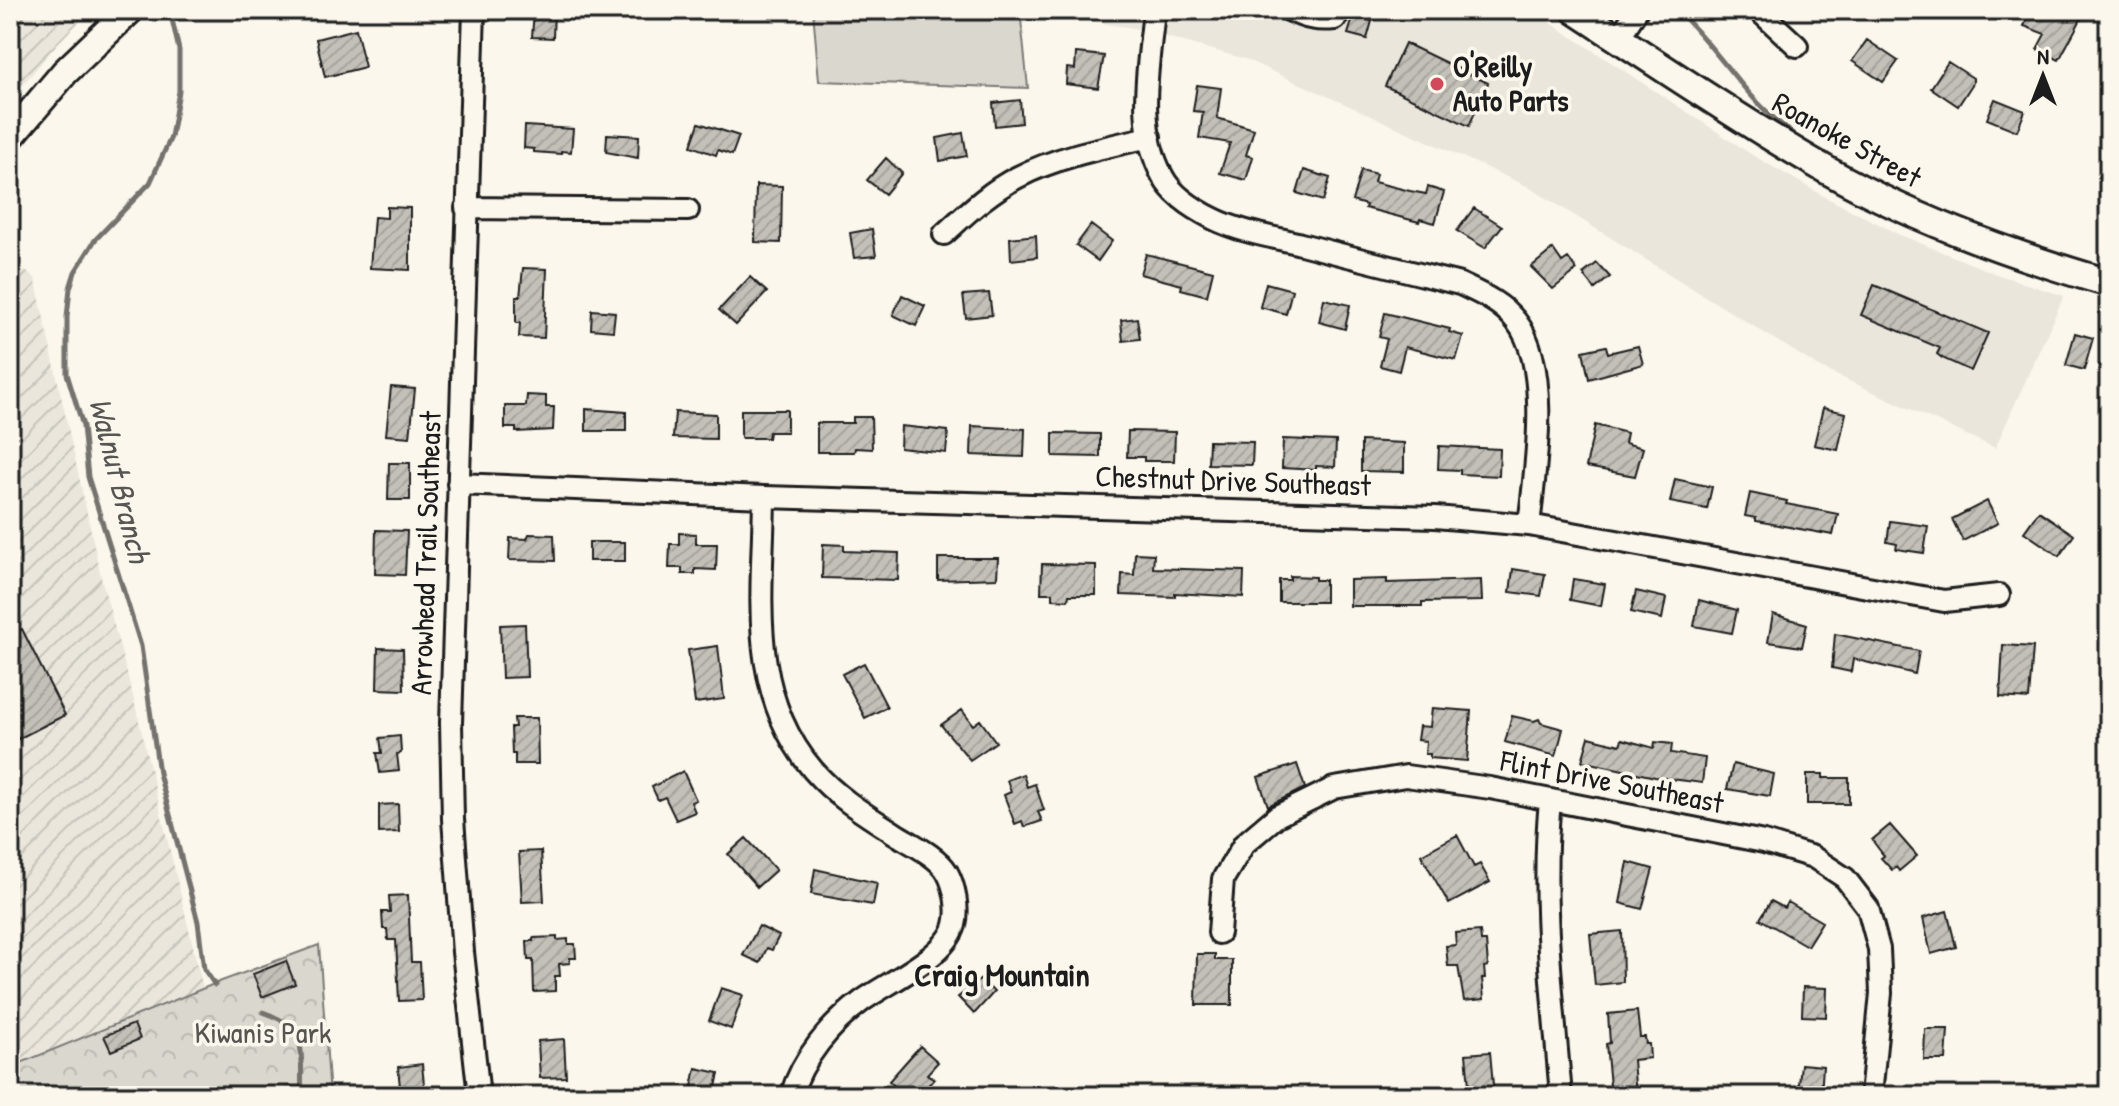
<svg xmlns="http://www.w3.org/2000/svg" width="2119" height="1106" viewBox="0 0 2119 1106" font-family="'Patrick Hand',sans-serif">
  <defs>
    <pattern id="industrial-furrows" width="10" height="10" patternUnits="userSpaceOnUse" patternTransform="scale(2)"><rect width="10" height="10" fill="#eae6dc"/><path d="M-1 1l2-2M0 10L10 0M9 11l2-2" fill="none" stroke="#c8c5bc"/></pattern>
    <pattern id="park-crowns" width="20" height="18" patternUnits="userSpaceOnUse" patternTransform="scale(2)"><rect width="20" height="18" fill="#dad7ce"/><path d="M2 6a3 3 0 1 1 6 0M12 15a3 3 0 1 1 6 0" fill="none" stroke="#bab8b0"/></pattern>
    <pattern id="building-hatch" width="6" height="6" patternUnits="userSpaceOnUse" patternTransform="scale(2)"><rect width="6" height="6" fill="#c3c0b8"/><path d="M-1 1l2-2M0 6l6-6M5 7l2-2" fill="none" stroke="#a7a49e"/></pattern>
  </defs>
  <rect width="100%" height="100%" fill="#fbf7ec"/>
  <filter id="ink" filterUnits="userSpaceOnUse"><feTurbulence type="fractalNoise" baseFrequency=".0125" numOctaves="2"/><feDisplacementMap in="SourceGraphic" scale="16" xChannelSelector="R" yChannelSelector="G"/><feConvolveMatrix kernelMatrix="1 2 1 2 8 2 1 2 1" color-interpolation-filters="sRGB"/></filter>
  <g filter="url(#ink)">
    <path fill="#eae6dc" d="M1024,10H1531L1751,154L1827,198L1898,234L1996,274L2064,296L1995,448L1821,368L1527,186L1245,59L1138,29Z"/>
    <path fill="url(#industrial-furrows)" d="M10,10H91L57,44L10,100Z
      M10,260L35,278L102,581L132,692L203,988L18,1064L12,1051H10Z"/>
    <path fill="#dad7ce" stroke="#7b7a75" stroke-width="2" d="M813,10H1020L1028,88L819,81Z"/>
    <path fill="url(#park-crowns)" stroke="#7b7a75" stroke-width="2" d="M319,945L330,1096H10V1076L18,1064L219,982Z"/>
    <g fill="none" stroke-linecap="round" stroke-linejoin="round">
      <path stroke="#74726e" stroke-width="5" d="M167,10L171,15L179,50V91L171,137L150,183L95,240L75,272L70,288L67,317V374L83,426L88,477L141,646L159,773L198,922L204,969L215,985
        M1677,10C1719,50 1744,98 1792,133
        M263,1012C312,1029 299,1052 302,1096"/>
    </g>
    <path fill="url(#building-hatch)" stroke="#1c1c1c" stroke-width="2" d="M534,10H554L553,38L532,37Z
      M2031,10H2086L2059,60L2037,49L2045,34L2024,26Z
      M1354,15L1372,21L1367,39L1348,34Z
      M356,29L365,67L325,77L316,39Z
      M1867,40L1898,61L1883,82L1852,61Z
      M1405,43L1488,83L1469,126L1385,86Z
      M1076,53L1104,56L1098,88L1066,84L1067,68L1075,69Z
      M1948,62L1973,78V83L1958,106L1931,88Z
      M1197,85L1221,88L1217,118L1254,129L1246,155L1253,157L1246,180L1220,173L1230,143L1199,138L1203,112L1193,111Z
      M1995,99L2025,111L2017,131L1987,119Z
      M1020,100L1022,123L995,126L993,103Z
      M699,123L739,136L732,155L718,150L716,155L691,146Z
      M525,126L573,129L571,152L561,151V154L534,152V149L524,148Z
      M963,133L967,156L940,161L937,138Z
      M607,134L639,136L638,158L606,152Z
      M886,158L902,173L885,194L867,180Z
      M1304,170L1330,178L1323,201L1297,193Z
      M1361,170L1376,174L1374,182L1410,191L1426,194L1428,187L1444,192L1435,223L1420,219L1419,222L1365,208L1366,205L1352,201Z
      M756,185L782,186L781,243L755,242Z
      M387,207L410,208V270L370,268L374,217L387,218Z
      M1474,208L1502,226L1485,248L1457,231Z
      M1091,225L1112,241L1098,261L1076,245Z
      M872,229L876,256L854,258L850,233Z
      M1036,235L1037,257L1011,260L1010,238Z
      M1553,249L1562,262L1568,258L1577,270L1553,289L1531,267Z
      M1146,254L1213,271L1207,296L1181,289L1182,285L1140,274Z
      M1597,263L1610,277L1595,289L1583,274Z
      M523,268L547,269L544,338L519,337L520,323H516V297H520Z
      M750,277L767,292L736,325L719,310Z
      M1266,283L1292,290L1286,314L1260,307Z
      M1874,285L1988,333L1971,371L1942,358L1937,354L1940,348L1861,315Z
      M989,293L992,315L966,318L963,295Z
      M902,295L925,306L916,326L893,315Z
      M1324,299L1350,305L1345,329L1319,322Z
      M592,310L615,312L613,331L591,329Z
      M1385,313L1450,329L1449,332L1463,336L1456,360L1405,347L1399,371L1380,366L1387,339L1379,337Z
      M1137,318L1140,339L1123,341L1121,320Z
      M2075,333L2093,338L2084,370L2066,365Z
      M1606,346L1608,353L1638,346L1643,364L1589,379L1583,351Z
      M391,387L415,389L410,437L386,435Z
      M527,395L546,396V407H554L553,430L516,432V428H505V406H526Z
      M1823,408L1846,413L1838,450L1814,445Z
      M586,409L626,412V431H586Z
      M741,410H787V432H769L768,438H741Z
      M675,412L716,414V439L673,438Z
      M853,417H871L872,449L855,448L854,452H817V423H853Z
      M1595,425L1627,433L1625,443L1643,448L1635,476L1586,467Z
      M901,426L948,431L946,453L900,448Z
      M972,426L1025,429L1024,457L971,455Z
      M1128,431L1175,432L1174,461H1144V457H1127Z
      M1053,433L1100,434V457L1053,456Z
      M1283,439L1336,441L1335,467L1316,466V470L1282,468Z
      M1209,441L1253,442L1252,465L1208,464Z
      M1361,441L1404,443V472L1361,471Z
      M1439,446L1500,449L1499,476L1460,474V470L1438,469Z
      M389,463H410V500H388Z
      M1675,479L1712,487L1707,509L1670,502Z
      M1750,493L1787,501L1786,504L1838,514L1833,535L1756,521V518L1745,516Z
      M1987,501L1998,523L1963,541L1952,519Z
      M2039,511L2074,535L2059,556L2024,532Z
      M1890,521L1928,526L1924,553L1896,549L1897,544L1887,542Z
      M376,530L407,531L405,575L375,574Z
      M679,533L696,534V544H717L716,570L695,569V574H682V568H669L670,544H679Z
      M529,534L554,535L555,561L509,560L510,538L527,539Z
      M589,542H625V561H589Z
      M823,544L844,545V551L899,553L898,580L822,578Z
      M1135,553L1154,554L1153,568L1244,571L1243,597L1175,593V597L1121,595L1122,574L1134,575Z
      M938,558H998L997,578L938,580Z
      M1042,564L1096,565V595H1069L1068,600L1053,599V593H1041Z
      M1513,569L1545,574L1541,596L1510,592Z
      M1290,576L1315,577V580H1325V602H1279V580H1290Z
      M1387,579V583L1481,580L1482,601L1422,602V606H1350V580Z
      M1573,579L1605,584L1601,606L1570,600Z
      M1636,591L1666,598L1662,619L1631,612Z
      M1699,600L1737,610L1732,633L1694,626Z
      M1773,614L1807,624L1802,647L1768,642Z
      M525,624L527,677L502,678L500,625Z
      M22,629L65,715L10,743V634Z
      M1835,634L1919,651L1915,674L1853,659L1851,672L1832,668Z
      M2003,645L2033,647L2029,699L2000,697Z
      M718,646L724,699L695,703L688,650Z
      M378,648L403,649L404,690L377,689Z
      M864,663L887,707L865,718L842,674Z
      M1432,708L1471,711L1467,761L1430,758V754H1425L1426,741L1417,740L1419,726L1430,727Z
      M962,710L973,725L980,720L996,742L970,760L941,725Z
      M1512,716L1534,721L1539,719L1541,723L1563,729L1556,756L1505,742Z
      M514,718H537L538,764H515V754H512L511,727H515Z
      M400,736L401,753L397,754L399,771L380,773L377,753H382L380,738Z
      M1589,737L1620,745L1622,739L1654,748L1655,742L1672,744L1671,753L1705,758L1702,783L1655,777L1582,761Z
      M1297,764L1305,788L1268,806L1258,777Z
      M1733,764L1774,774L1770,796L1727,789Z
      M683,771L696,800L691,802L695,812L676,820L665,797L658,800L652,787Z
      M1023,774L1027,787L1035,784L1044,810L1038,812L1042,821L1024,827L1022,821L1015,824L1004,795L1011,792L1007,780Z
      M1807,774H1823V778H1849V804H1807Z
      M398,804L399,832L379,833V805Z
      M1890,825L1917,856L1899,871L1896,867L1892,870L1881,858L1884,856L1872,840Z
      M1457,835L1474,867L1480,864L1490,882L1449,904L1421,855Z
      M746,838L776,870L757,887L728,854Z
      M541,851L544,901L522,902L519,852Z
      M1628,862L1653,869L1642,909L1620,903Z
      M815,869L877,883L873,905L811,894Z
      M408,895L411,962H420L422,1000L399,1001L396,940H388L387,929H383L382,912H390L389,896Z
      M1771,901L1784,908L1788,902L1822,922L1807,946L1760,919Z
      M1947,911L1956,947L1931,954L1923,918Z
      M759,926L779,936L772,950L767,948L760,963L743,955Z
      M1480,931L1481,941H1486L1488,966L1484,967L1485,978H1482L1484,999L1464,1001L1458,966H1448L1446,946L1456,945L1455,933Z
      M1622,931L1623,982L1595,985L1590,934Z
      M557,937V940L568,939V944H575L576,958H570V963L559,964L560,976H555V991L534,992L533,960H528L527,941H533V938Z
      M1197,954H1215V960H1232V1005H1196Z
      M286,961L295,984L262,997L253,974Z
      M981,979L994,992L974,1014L958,997Z
      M1803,987L1827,988L1826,1017L1802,1016Z
      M721,988L743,995L731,1029L709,1021Z
      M1637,1011L1640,1037H1645L1646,1044H1649L1650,1058L1633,1060L1636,1096H1611L1606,1044L1610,1043L1608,1014Z
      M134,1024L140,1039L111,1051L104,1036Z
      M1925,1029H1948L1946,1060H1924Z
      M564,1039L566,1077L540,1078L538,1041Z
      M920,1046L938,1062L927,1074L934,1079L924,1090L918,1085L909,1096H905L889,1081Z
      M1490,1052L1494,1096H1470L1466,1054Z
      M422,1064L425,1095L401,1096L398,1067Z
      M1801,1064L1823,1066L1821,1096L1798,1095Z
      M696,1068L719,1073L714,1096H690Z"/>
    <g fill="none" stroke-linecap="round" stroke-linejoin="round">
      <defs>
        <path id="minor" d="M474,10L451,723L453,819L463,952L479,1096
          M1154,10C1149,65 1135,126 1163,177C1173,196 1196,210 1214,219C1240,232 1273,237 1301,244C1354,258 1407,271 1460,284C1481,294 1501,302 1516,321C1552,366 1535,472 1529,525
          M1289,10C1305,18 1317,21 1335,19L1341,10
          M1758,10L1797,46
          M1619,38L1637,10
          M466,208L688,210
          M944,234C967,213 990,191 1018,177C1059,156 1106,147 1150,137
          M458,484L764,497L1435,517L1529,525L1944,601L1999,595
          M764,497C763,593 746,691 813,770C837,798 868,816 899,836C914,845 938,857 947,872C955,886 959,910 955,925C946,957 888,982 862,1001C831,1024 802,1058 791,1096
          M1550,801C1540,900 1553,998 1561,1096
          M1219,933L1223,879L1244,844L1277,816L1334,788L1406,776L1490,788L1764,842L1813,857L1845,878L1868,908L1879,949L1881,993L1871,1096"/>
        <path id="major" d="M1575,10C1653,61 1731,114 1811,161C1904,216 2006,253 2109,283
          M10,137L65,72L130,10"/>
      </defs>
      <use href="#minor" stroke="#1c1c1c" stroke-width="26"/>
      <use href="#major" stroke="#1c1c1c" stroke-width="32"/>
      <use href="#minor" stroke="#fbf7ec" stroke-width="20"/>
      <use href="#major" stroke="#fbf7ec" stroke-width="26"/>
    </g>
  </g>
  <circle fill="#d1495b" stroke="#fbf7ec" stroke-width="3" cx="1437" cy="84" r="8"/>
  <g text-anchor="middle" stroke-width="7" stroke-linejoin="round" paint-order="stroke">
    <g font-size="30" font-weight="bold" fill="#1c1c1c" stroke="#fbf7ec" text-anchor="start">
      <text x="1453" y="77">O'Reilly<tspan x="1453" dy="34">Auto Parts</tspan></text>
    </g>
    <g font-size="30" fill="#1c1c1c" stroke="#fbf7ec">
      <text transform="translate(1847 140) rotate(29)" y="10">Roanoke Street</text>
      <text transform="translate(1233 481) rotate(2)" y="10">Chestnut Drive Southeast</text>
      <text transform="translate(426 553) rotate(-88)" y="10">Arrowhead Trail Southeast</text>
      <text transform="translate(1612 782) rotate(11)" y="10">Flint Drive Southeast</text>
    </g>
    <g font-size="30" fill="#555451" stroke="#fbf7ec">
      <text x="263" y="1043">Kiwanis Park</text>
    </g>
    <g font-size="32" font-style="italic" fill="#575653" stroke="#fbf7ec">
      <text transform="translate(120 480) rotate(76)" y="11">Walnut Branch</text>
    </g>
    <g font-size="32" font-weight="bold" fill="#1c1c1c" stroke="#fbf7ec">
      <text x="1002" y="986">Craig Mountain</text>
    </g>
  </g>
  <rect width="2119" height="1106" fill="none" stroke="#fbf7ec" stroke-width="40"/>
  <rect x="20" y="20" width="2079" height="1066" fill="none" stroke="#1c1c1c" stroke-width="3" filter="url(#ink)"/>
  <g transform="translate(2043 76)" stroke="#fbf7ec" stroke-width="6" paint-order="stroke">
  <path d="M0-6L14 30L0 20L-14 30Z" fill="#1c1c1c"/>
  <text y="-12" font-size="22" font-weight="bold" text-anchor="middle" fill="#1c1c1c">N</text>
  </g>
</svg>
